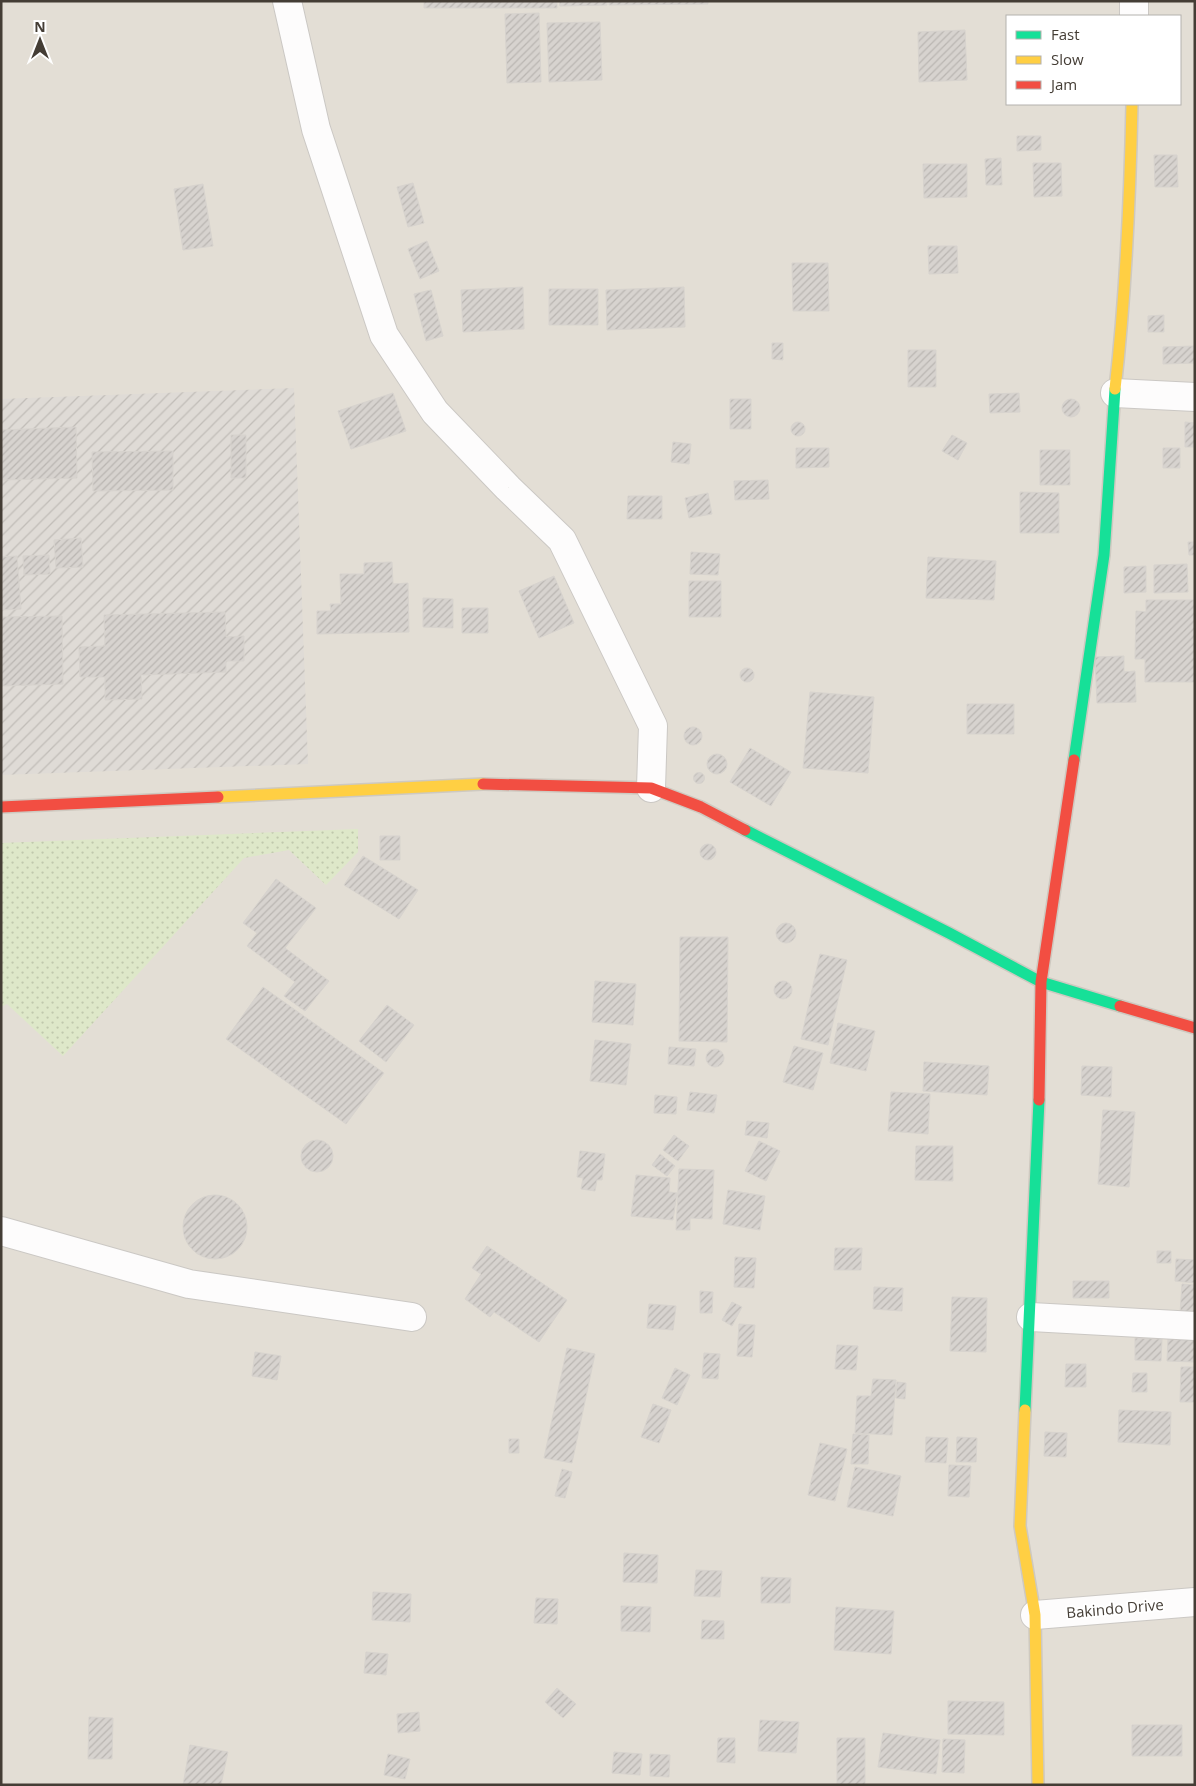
<svg xmlns="http://www.w3.org/2000/svg" width="1196" height="1786" viewBox="0 0 1196 1786" font-family="'Open Sans',sans-serif">
  <defs>
    <pattern id="industrial-furrows" width="10" height="10" patternUnits="userSpaceOnUse" patternTransform="scale(1.25)"><rect width="10" height="10" fill="#dfdbd6"/><path d="M-1 1l2-2M0 10L10 0M9 11l2-2" fill="none" stroke="#c1bdb8"/></pattern>
    <pattern id="grass-dots" width="8" height="8" patternUnits="userSpaceOnUse" patternTransform="scale(1.25)"><rect width="8" height="8" fill="#dee8c9"/><path d="M2 2h.1M6 6h.1" fill="none" stroke="#c0c8ad" stroke-width="1.8" stroke-linecap="round"/></pattern>
    <pattern id="building-hatch" width="6" height="6" patternUnits="userSpaceOnUse" patternTransform="scale(1.25)"><rect width="6" height="6" fill="#d7d3cf"/><path d="M-1 1l2-2M0 6l6-6M5 7l2-2" fill="none" stroke="#bab6b2"/></pattern>
  </defs>
  <rect width="100%" height="100%" fill="#efece8"/>
  <path fill="#e3ded5" fill-rule="evenodd" d="M1,1H1195V1785H1ZM1007,16H1180V104H1007Z"/>
  <path fill="url(#industrial-furrows)" d="M294,388L308,764L1,775V399Z"/>
  <path fill="url(#grass-dots)" d="M358,829V852L326,885L289,850L244,858L63,1056L7,1004L1,1007V843Z"/>
  <path fill="url(#building-hatch)" stroke="#d7d3ce" d="M424,1H557V8H424Z
    M559,1H607V5L560,6Z
    M609,1H708V4L609,5Z
    M539,13L541,82L507,83L505,14Z
    M600,22L602,80L549,82L547,23Z
    M965,30L967,80L919,82L918,32Z
    M1017,136H1041V150L1017,151Z
    M1154,155H1177L1178,187H1155Z
    M1001,158L1002,185H986L985,159Z
    M1033,163H1061L1062,196L1034,197Z
    M923,164H967V197L924,198Z
    M413,183L424,223L408,227L397,187Z
    M203,184L213,246L183,250L174,189Z
    M427,241L439,271L420,279L408,249Z
    M928,246H957L958,273L929,274Z
    M792,263H828L829,311H793Z
    M523,287L524,329L463,332L461,290Z
    M684,287L685,327L607,330L606,290Z
    M549,289H598V325H549Z
    M431,290L443,336L426,341L414,294Z
    M1164,315V332H1148V316Z
    M772,343H783V360L772,359Z
    M1195,346V363L1163,364V347Z
    M908,350H936V387H908Z
    M393,393L406,431L351,449L338,411Z
    M1019,393L1020,412L990,413L989,394Z
    M1062 408a9 9 0 1 1 18 0a9 9 0 1 1-18 0Z
    M730,399H751V429H730Z
    M791 429a7 7 0 1 1 14 0a7 7 0 1 1-14 0Z
    M1185,422L1195,423V447H1185Z
    M76,427L77,478L2,480L1,430Z
    M231,435H246V478H231Z
    M952,435L967,443L958,460L942,451Z
    M673,442L691,444L689,464L671,462Z
    M796,448H829V467L796,468Z
    M1163,448H1180V468H1163Z
    M1040,450H1070V485H1040Z
    M173,451V490L93,491L92,452Z
    M768,480L769,499L735,500L734,481Z
    M1020,492L1059,493V533H1020Z
    M708,493L712,514L689,518L685,498Z
    M628,496H662V519H627Z
    M81,538L83,567L56,568L54,540Z
    M1188,542H1195V555H1189Z
    M691,552L720,554L718,575L690,574Z
    M49,555L50,574L24,575L23,556Z
    M17,556L21,609L1,610V557Z
    M928,557L996,561L994,600L926,598Z
    M392,562L393,584L408,583L409,632L317,634V611H331L330,604H341L340,574H364V563Z
    M1187,564L1188,592L1154,593V565Z
    M1146,566V592L1124,593V567Z
    M554,576L574,623L539,638L519,591Z
    M689,581H721V617H689Z
    M423,598L453,599V628L423,627Z
    M1146,600H1195V682H1145V659H1135L1136,611L1146,612Z
    M462,608H488V633H462Z
    M225,612L226,637L244,636V661H226V672L141,675L142,699L105,700V677H80L79,647L105,646L104,615Z
    M62,616L63,684L1,686V617Z
    M1124,656V672L1135,671L1136,702L1097,703L1095,657Z
    M740 675a7 7 0 1 1 14 0a7 7 0 1 1-14 0Z
    M810,692L874,697L868,773L803,768Z
    M967,704H1014V734H967Z
    M684 736a9 9 0 1 1 18 0a9 9 0 1 1-18 0Z
    M750,748L791,772L771,806L730,782Z
    M707 764a10 10 0 1 1 20 0a10 10 0 1 1-20 0Z
    M693.5 778a5.5 5.5 0 1 1 11 0a5.5 5.5 0 1 1-11 0Z
    M380,836H400V860H380Z
    M700 852a8 8 0 1 1 16 0a8 8 0 1 1-16 0Z
    M363,856L418,890L399,919L344,885Z
    M276,879L316,908L285,948L329,981L305,1011L284,996L295,982L247,946L257,933L243,923Z
    M776 933a10 10 0 1 1 20 0a10 10 0 1 1-20 0Z
    M680,937H728L727,1042L679,1041Z
    M820,954L847,960L828,1045L801,1039Z
    M774 990a9 9 0 1 1 18 0a9 9 0 1 1-18 0Z
    M595,981L636,984L633,1025L592,1022Z
    M263,987L384,1073L346,1124L226,1039Z
    M387,1005L414,1025L386,1062L359,1041Z
    M838,1023L875,1031L866,1071L830,1063Z
    M595,1040L631,1044L626,1085L590,1081Z
    M794,1046L823,1053L813,1090L783,1082Z
    M669,1047L696,1049L694,1066L668,1064Z
    M706 1058a9 9 0 1 1 18 0a9 9 0 1 1-18 0Z
    M924,1062L989,1066L987,1095L923,1091Z
    M1082,1066L1112,1067L1111,1097L1081,1095Z
    M690,1092L717,1095L714,1113L687,1110Z
    M891,1092L930,1094L928,1134L888,1131Z
    M655,1095L677,1097L676,1114L654,1113Z
    M1103,1110L1135,1112L1129,1187L1098,1184Z
    M747,1121L769,1123L767,1138L745,1135Z
    M674,1135L689,1146L678,1161L663,1150Z
    M301 1156a16 16 0 1 1 32 0a16 16 0 1 1-32 0Z
    M759,1141L780,1151L766,1181L745,1171Z
    M916,1146H953V1181L915,1180Z
    M580,1151L605,1154L602,1180H597L595,1191L581,1189L583,1178L577,1177Z
    M660,1154L675,1166L667,1176L652,1165Z
    M679,1169L714,1170L712,1219L690,1218V1230H676Z
    M636,1175L670,1178L669,1192L677,1193L673,1220L631,1216Z
    M728,1190L765,1196L760,1230L723,1224Z
    M183 1227a32 32 0 1 1 64 0a32 32 0 1 1-64 0Z
    M487,1246L567,1300L539,1342L494,1312L490,1317L465,1299L481,1274L472,1268Z
    M835,1248H862L861,1270H834Z
    M1157,1251H1171V1263H1157Z
    M735,1257L756,1258L754,1288L734,1287Z
    M1176,1259L1195,1260V1283L1175,1281Z
    M1073,1281H1109V1298H1073Z
    M1182,1284L1195,1285V1314L1180,1313Z
    M874,1287L903,1288L902,1311L873,1309Z
    M700,1291L713,1292L712,1313H700Z
    M952,1297L987,1298L986,1352L950,1351Z
    M732,1302L742,1307L732,1326L722,1320Z
    M649,1304L676,1306L673,1330L647,1328Z
    M739,1324L755,1325L752,1357L737,1356Z
    M1135,1338L1162,1339L1161,1361L1135,1360Z
    M1168,1338L1195,1339V1362L1167,1361Z
    M837,1345L858,1346L856,1370L835,1369Z
    M567,1348L595,1354L572,1463L544,1458Z
    M255,1352L281,1356L277,1380L252,1376Z
    M704,1353L720,1354L718,1379L702,1378Z
    M1066,1364H1086V1387H1065Z
    M1181,1367H1195V1402H1180Z
    M675,1368L690,1375L677,1405L662,1398Z
    M1133,1373H1147V1392H1132Z
    M873,1379L896,1380L892,1435L855,1433L857,1396H871Z
    M897,1382L906,1383L905,1399L896,1398Z
    M653,1404L671,1410L659,1443L641,1437Z
    M1119,1410L1171,1412L1170,1445L1118,1442Z
    M1045,1432L1067,1433L1066,1457L1044,1456Z
    M853,1434L869,1435L868,1464H851Z
    M926,1437L948,1438L946,1463L925,1462Z
    M957,1437L977,1438L976,1462H956Z
    M509,1439H519V1453H509Z
    M820,1443L847,1449L835,1501L808,1495Z
    M949,1465L971,1466L969,1497L948,1496Z
    M855,1467L901,1476L893,1516L847,1507Z
    M562,1469L572,1472L565,1498L555,1496Z
    M624,1553L658,1555L657,1583L623,1582Z
    M696,1570L722,1571L720,1597L694,1596Z
    M761,1577L791,1578L790,1603H761Z
    M373,1592L411,1594L410,1622L372,1620Z
    M536,1598L558,1599L557,1624L534,1623Z
    M621,1606L651,1607L650,1632L621,1631Z
    M836,1607L894,1611L891,1654L834,1650Z
    M702,1620L724,1621V1639H701Z
    M366,1652L388,1654L386,1675L364,1673Z
    M557,1688L576,1704L563,1718L545,1702Z
    M948,1701L1004,1702V1735L948,1734Z
    M419,1712L420,1731L398,1733L397,1714Z
    M89,1717L113,1718L112,1759H88Z
    M760,1720L799,1722L796,1753L758,1751Z
    M1132,1725H1182V1756H1132Z
    M883,1733L940,1740L936,1774L878,1767Z
    M718,1738H735V1763L717,1762Z
    M837,1738H865V1785H837Z
    M943,1739L965,1740L964,1773L942,1772Z
    M190,1745L228,1752L221,1785H183Z
    M614,1752L642,1754L640,1775L612,1773Z
    M388,1754L410,1759L405,1779L384,1775Z
    M650,1754L670,1755L669,1777L650,1776Z"/>
  <g fill="none" stroke-linecap="round" stroke-linejoin="round">
    <defs>
      <path id="street" d="M287,1L316,129L384,335L435,412L508,488L562,540L653,726L651,788
        M1134,16V1
        M1115,393L1195,397
        M1,1231L189,1284L412,1317
        M1031,1317L1195,1326
        M1035,1615L1195,1602"/>
      <path id="fast" d="M1074,760L1104,555L1115,389
        M745,830L949,933L1041,982L1120,1006
        M1025,1410L1039,1100"/>
      <path id="slow" d="M1115,389C1126,294 1130,199 1132,104
        M218,797L483,784
        M1025,1410L1020,1526L1035,1615L1038,1785"/>
      <path id="jam" d="M483,784L651,788L701,807L745,830
        M1,807L218,797
        M1120,1006L1195,1028
        M1039,1100L1041,982L1074,760"/>
    </defs>
    <use href="#street" stroke="#cbc8c4" stroke-width="30"/>
    <use href="#fast" stroke="#cec9c0" stroke-width="14"/>
    <use href="#slow" stroke="#cec9c0" stroke-width="14"/>
    <use href="#jam" stroke="#cec9c0" stroke-width="14"/>
    <use href="#street" stroke="#fdfcfc" stroke-width="28"/>
    <use href="#fast" stroke="#16e098" stroke-width="11"/>
    <use href="#slow" stroke="#ffcf43" stroke-width="11"/>
    <use href="#jam" stroke="#f24e42" stroke-width="11"/>
  </g>
  <g text-anchor="middle" stroke-width="4" stroke-linejoin="round" paint-order="stroke">
    <g font-size="15" fill="#443d35" stroke="#fff">
      <text transform="translate(1115 1609) rotate(-5)" y="5">Bakindo Drive</text>
    </g>
  </g>
  <rect width="1196" height="1786" fill="none" stroke="#443d35" stroke-width="5"/>
  <rect x="1006" y="15" width="175" height="90" fill="#ffffff" stroke="#b4b1ae"/>
  <rect x="1016" y="31" width="25" height="8" fill="#16e098" stroke="#b4b1ae"/>
  <text x="1051" y="40" font-size="15" fill="#443d35">Fast</text>
  <rect x="1016" y="56" width="25" height="8" fill="#ffcf43" stroke="#b4b1ae"/>
  <text x="1051" y="65" font-size="15" fill="#443d35">Slow</text>
  <rect x="1016" y="81" width="25" height="8" fill="#f24e42" stroke="#b4b1ae"/>
  <text x="1051" y="90" font-size="15" fill="#443d35">Jam</text>
  <g transform="translate(40 40)" stroke="#ffffff" stroke-width="4" paint-order="stroke">
  <path d="M0-4L9 19L0 12L-9 19Z" fill="#443d35"/>
  <text y="-8" font-size="14" font-weight="bold" text-anchor="middle" fill="#443d35">N</text>
  </g>
</svg>
